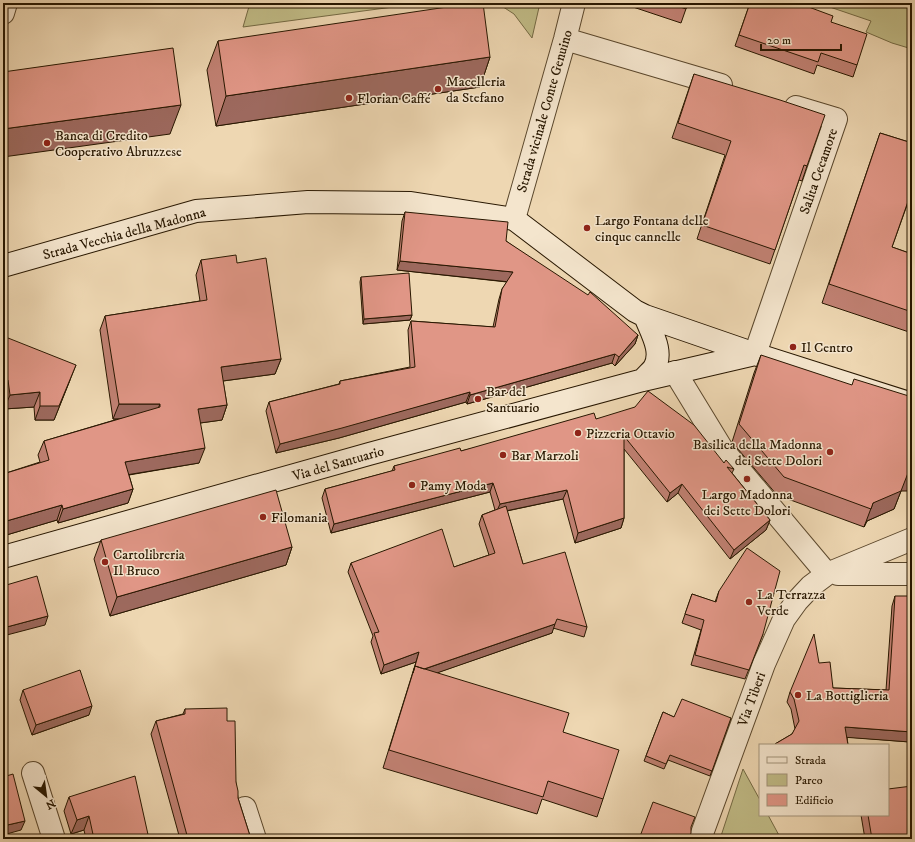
<svg xmlns="http://www.w3.org/2000/svg" width="915" height="842" viewBox="0 0 915 842" font-family="'IM FELL DW Pica',serif">
  <rect width="100%" height="100%" fill="#eed7b2"/>
  <filter id="stains"><feTurbulence type="fractalNoise" baseFrequency=".005" numOctaves="4"/><feColorMatrix values="0 0 0 0 .2 0 0 0 0 .09 0 0 0 0 .02 0 0 0 .5 -.17"/></filter>
  <radialGradient id="worn" r=".72"><stop offset=".6" stop-color="#630" stop-opacity="0"/><stop offset="1" stop-color="#630" stop-opacity=".3"/></radialGradient>
  <path fill="#c1bc87" stroke="#746a44" d="M250,3H423L243,27Z
    M497,3H540L532,38L514,14Z
    M818,3H912V49L892,43L866,32L871,21Z
    M743,769L760,800V815H768L781,839H720Z"/>
  <g fill="none" stroke-linecap="round" stroke-linejoin="round">
    <defs>
      <path id="street" d="M3,13L6,3
        M565,39L721,85
        M514,219L565,39L574,3
        M755,354L836,119L796,107
        M675,372L722,449L827,574
        M838,574H912
        M33,773L54,839
        M245,808L255,839
        M700,839L764,664L784,619L797,601L811,586L827,574L912,539"/>
      <path id="secondary" d="M3,266L196,211L308,202L411,203L514,219L635,311L645,316L755,354L912,404
        M643,380C646,376 651,372 654,368C664,352 651,332 645,316
        M3,557L369,454L643,380L755,354"/>
    </defs>
    <use href="#street" stroke="#5a472c" stroke-width="24"/>
    <use href="#secondary" stroke="#281700" stroke-width="24"/>
    <use href="#street" stroke="#f4e5cd" stroke-width="22"/>
    <use href="#secondary" stroke="#f4e5cd" stroke-width="22"/>
  </g>
  <path fill="#c18173" stroke="#281700" d="M621,3H688L681,23Z
    M750,3L831,22L857,65L853,77L817,65L814,74L735,46Z
    M218,41L490,57L480,87L216,126L207,70Z
    M694,74L807,166L802,181L799,180L770,264L697,239L725,155L672,138Z
    M880,133L912,143V194H911L892,247L912,254V333L822,303Z
    M405,212L506,241L638,335L635,344L615,366L612,363L467,404L466,402L339,438L276,453L266,411L269,402L339,384L340,381L410,367L408,330L411,321L493,327L499,299L502,289L507,282L397,270L402,221Z
    M201,260L237,263L281,359L275,374L223,381L227,405L222,420L200,423L199,463L129,475L133,489L128,503L58,523L57,520L3,536V474L40,462L38,455L44,441L118,419H113L100,330L105,316L200,301L196,275Z
    M361,277L412,315L410,320L363,324L360,282Z
    M3,336L70,380L54,420H35L34,407L4,409L3,397Z
    M761,355L901,491L894,509L867,521L864,527L777,495L732,442L754,373Z
    M596,419L724,463L734,469L732,473L770,520L766,530L730,559L678,493L667,502L624,449V518L621,528L575,543L563,499L507,511L523,564L587,627L584,637L553,628L552,633L436,673L563,732L603,799L597,817L542,799L537,814L383,768L416,662L381,674L371,642L373,636L348,572L351,563L454,567L489,555L479,524L482,515L495,510L490,492L331,533L322,498L325,489L392,471L394,466L461,451Z
    M101,540L292,547L286,565L110,616L94,559Z
    M719,591L763,634L745,679L691,665L701,630L682,623L692,594L715,602Z
    M895,596L910,742L847,737L848,745H775V744L792,734L795,729L791,709L787,702L790,692L819,663L833,688L886,690L892,606Z
    M23,690L89,715L32,735L20,700Z
    M185,709L227,721L238,798L251,839H180L151,734L156,721L183,714Z
    M663,712L674,717L731,718L710,776L668,760L664,769L644,761Z
    M69,797L149,839H86L84,830L71,834L64,811Z
    M861,815H888L912,839H865Z"/>
  <path fill="#9d695e" stroke="#281700" d="M490,57L480,87L216,126L226,96Z
    M181,105L170,134L3,157V129Z
    M400,261L513,272L510,282L397,270Z
    M412,315L410,320L363,324L364,319Z
    M638,335L635,344L615,366L619,357Z
    M615,354L612,363L467,404L470,395Z
    M281,359L275,374L215,382L221,367Z
    M76,365L54,420H35L40,406Z
    M3,380H8L3,394Z
    M40,392L34,407L4,409L10,395Z
    M470,392L466,402L339,438L276,453L280,444Z
    M119,404H160L154,418L113,419Z
    M227,405L222,420L193,424L198,409Z
    M205,448L199,463L120,476L125,462Z
    M908,473H912V491H901L894,509L867,521L864,527L873,503Z
    M493,483L490,492L331,533L334,524Z
    M682,484L678,493L667,502L670,493Z
    M133,489L128,503L58,523L63,509Z
    M567,490L563,499L496,513L500,504Z
    M62,505L57,520L3,536V522Z
    M624,518L621,528L575,543L578,533Z
    M770,520L766,530L730,559L734,550Z
    M292,547L286,565L110,616L117,597Z
    M48,616L45,625L3,636V628Z
    M555,624L552,633L411,682L413,673Z
    M419,652L416,662L381,674L384,665Z
    M92,706L89,715L32,735L36,725Z
    M845,727L912,732V737L910,742L842,737Z
    M89,816L84,830L71,834L77,820Z
    M25,821L21,830L3,835V826Z
    M912,835V839H887Z"/>
  <path fill="#e09686" stroke="#281700" d="M474,3H483L490,57L226,96L218,41Z
    M669,3H688L686,9Z
    M750,3H798L833,16L831,22L867,34L857,65L821,53L818,62L739,35Z
    M173,48L181,105L3,129V72Z
    M694,74L780,100L825,115L807,166L804,165L775,250L702,225L731,141L678,123Z
    M880,133L912,143V190L892,247L912,254V312L829,284Z
    M405,212L508,222L506,241L588,295L590,292L638,335L619,357L615,354L470,395V392L342,428L280,444L269,402L340,384V381L415,367L411,321L495,327L502,289L513,272L400,261Z
    M236,255L237,263L266,258L281,359L221,367L227,405L198,409L205,448L125,462L133,489L63,509L62,505L3,522V474L49,460L44,441L160,407V404H119L105,316L207,300L201,260Z
    M409,273L412,315L364,319L361,277Z
    M3,336L76,365L59,406H40V392L10,395L8,380H3Z
    M761,355L852,385L854,379L912,397V473H908L901,491L873,503L871,509L784,477L739,424Z
    M648,391L694,425L724,463L726,460L734,469L727,467L770,520L734,550L682,484L670,493L624,436V518L578,533L567,490L500,504L493,483L334,524L325,489L395,470L394,466L460,448L461,451L594,413L596,419L635,407Z
    M276,490L292,547L117,597L101,540Z
    M506,506L523,564L565,552L587,627L557,619L555,624L424,669L415,666L413,673L419,652L384,665L374,633L379,632L351,563L442,529L454,567L495,553L482,515Z
    M747,548L780,571L763,634L749,670L695,655L704,620L685,614L692,594L716,602L719,591Z
    M37,576L48,616L3,628V586Z
    M895,596H912V732L845,727L848,745H776L775,744L792,734L799,721L794,699L790,692L814,634L819,663L830,662L833,688L889,690Z
    M415,666L569,713L563,732L619,750L603,799L548,781L543,797L389,750Z
    M80,670L92,706L36,725L23,690Z
    M682,699L731,718L712,771L670,755L666,764L646,756L663,712L674,717Z
    M227,708V721H235L236,782L238,791V798L251,839H188L156,721L185,714V709Z
    M13,774L25,821L3,826V777Z
    M135,776L149,839H94L89,816L77,820L69,797Z
    M912,786V835L887,839H872L868,815H888V789Z
    M653,802L695,817L691,827V833L689,839H639Z"/>
  <g fill="#8f2418" stroke="#f4e5cd" stroke-width="1.5">
    <circle cx="438" cy="89" r="4"/>
    <circle cx="349" cy="98" r="4"/>
    <circle cx="47" cy="143" r="4"/>
    <circle cx="587" cy="228" r="4"/>
    <circle cx="793" cy="347" r="4"/>
    <circle cx="478" cy="399" r="4"/>
    <circle cx="578" cy="433" r="4"/>
    <circle cx="830" cy="452" r="4"/>
    <circle cx="503" cy="455" r="4"/>
    <circle cx="747" cy="479" r="4"/>
    <circle cx="412" cy="485" r="4"/>
    <circle cx="263" cy="517" r="4"/>
    <circle cx="105" cy="562" r="4"/>
    <circle cx="749" cy="602" r="4"/>
    <circle cx="798" cy="695" r="4"/>
  </g>
  <g text-anchor="middle" stroke-width="3" stroke-linejoin="round" paint-order="stroke">
    <g font-size="14" fill="#281700" stroke="#f4e5cd" text-anchor="start">
      <text x="446" y="86">Macelleria<tspan x="446" dy="16">da Stefano</tspan></text>
      <text x="357" y="103">Florian Caffé</text>
      <text x="55" y="140">Banca di Credito<tspan x="55" dy="16">Cooperativo Abruzzese</tspan></text>
      <text x="595" y="225">Largo Fontana delle<tspan x="595" dy="16">cinque cannelle</tspan></text>
      <text x="801" y="352">Il Centro</text>
      <text x="486" y="396">Bar del<tspan x="486" dy="16">Santuario</tspan></text>
      <text x="586" y="438">Pizzeria Ottavio</text>
      <text x="822" y="449" text-anchor="end">Basilica della Madonna<tspan x="822" dy="16">dei Sette Dolori</tspan></text>
      <text x="511" y="460">Bar Marzoli</text>
      <text x="420" y="490">Pamy Moda</text>
      <text x="747" y="499" text-anchor="middle">Largo Madonna<tspan x="747" dy="16">dei Sette Dolori</tspan></text>
      <text x="271" y="522">Filomania</text>
      <text x="113" y="559">Cartolibreria<tspan x="113" dy="16">Il Bruco</tspan></text>
      <text x="757" y="599">La Terrazza<tspan x="757" dy="16">Verde</tspan></text>
      <text x="806" y="700">La Bottiglieria</text>
    </g>
    <g font-size="14" fill="#281700" stroke="#f4e5cd">
      <text transform="translate(544 111) rotate(-74)" y="5">Strada vicinale Conte Genuino</text>
      <text transform="translate(818 171) rotate(-71)" y="5">Salita Cecamore</text>
      <text transform="translate(124 233) rotate(-15)" y="5">Strada Vecchia della Madonna</text>
      <text transform="translate(338 463) rotate(-16)" y="5">Via del Santuario</text>
      <text transform="translate(751 699) rotate(-70)" y="5">Via Tiberi</text>
    </g>
  </g>
  <rect width="915" height="842" fill="none" stroke="#eed7b2" stroke-width="16"/>
  <rect x="4" y="4" width="907" height="834" fill="none" stroke="#281700" stroke-width="2"/>
  <rect x="8" y="8" width="899" height="826" fill="none" stroke="#281700"/>
  <rect x="759" y="744" width="130" height="72" fill="#f4e5cd" stroke="#a2937b"/>
  <rect x="767" y="757" width="20" height="6" fill="#f4e5cd" stroke="#a2937b"/>
  <text x="795" y="764" font-size="12" fill="#281700">Strada</text>
  <rect x="767" y="774" width="20" height="12" fill="#c1bc87" stroke="#a2937b"/>
  <text x="795" y="784" font-size="12" fill="#281700">Parco</text>
  <rect x="767" y="794" width="20" height="12" fill="#e09686" stroke="#a2937b"/>
  <text x="795" y="804" font-size="12" fill="#281700">Edificio</text>
  <g transform="translate(46 796) rotate(151)" stroke="#f4e5cd" stroke-width="3" paint-order="stroke">
  <path d="M0-3L7 15L0 10L-7 15Z" fill="#281700"/>
  <text y="-6" font-size="11" font-weight="bold" text-anchor="middle" fill="#281700">N</text>
  </g>
  <path d="M761 44v6h80v-6" fill="none" stroke="#281700" stroke-width="2"/>
  <text x="767" y="44" font-size="12" fill="#281700" stroke="#f4e5cd" stroke-width="3" paint-order="stroke">20 m</text>
  <rect width="100%" height="100%" filter="url(#stains)"/>
  <rect width="100%" height="100%" fill="url(#worn)"/>
</svg>
